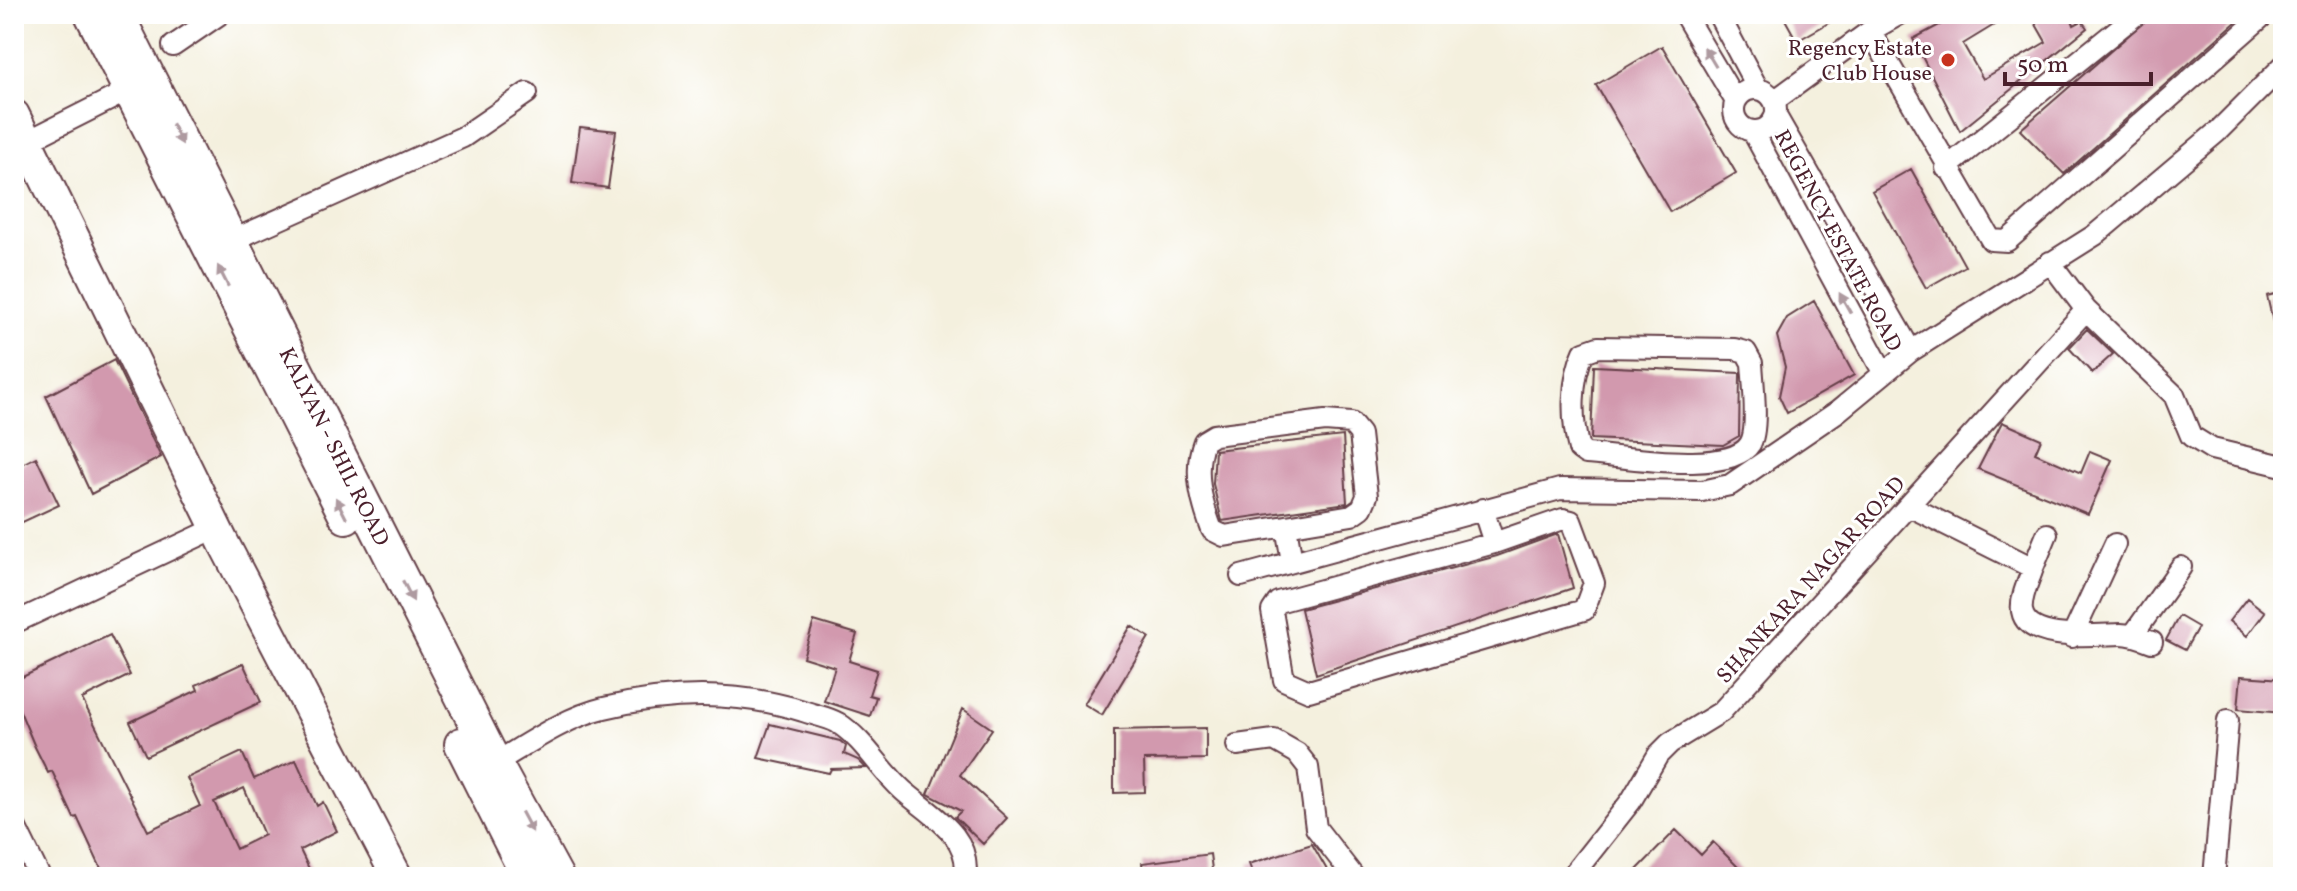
<svg xmlns="http://www.w3.org/2000/svg" width="2297" height="891" viewBox="0 0 2297 891" font-family="Vollkorn,serif">
  <rect width="100%" height="100%" fill="#fff"/>
  <filter id="ink" filterUnits="userSpaceOnUse"><feTurbulence type="fractalNoise" baseFrequency=".0125" numOctaves="2"/><feDisplacementMap in="SourceGraphic" scale="16" xChannelSelector="R" yChannelSelector="G"/><feConvolveMatrix kernelMatrix="1 2 1 2 8 2 1 2 1" color-interpolation-filters="sRGB"/></filter>
  <filter id="wash" filterUnits="userSpaceOnUse"><feTurbulence type="fractalNoise" baseFrequency=".006" numOctaves="4" result="noise"/><feDisplacementMap in="SourceGraphic" scale="32" xChannelSelector="R" yChannelSelector="G"/><feGaussianBlur stdDeviation="1.8" result="paint"/><feColorMatrix in="noise" values="0 0 0 0 0 0 0 0 0 0 0 0 0 0 0 0 0 1.4 0 .05"/><feComposite in="paint" operator="in"/></filter>
  <g filter="url(#wash)">
    <rect width="100%" height="100%" fill="#f4f0de"/>
    <g id="blocks">
      <path fill="#d299ae" fill-rule="evenodd" d="M1782,14H1844L1797,41Z
        M1960,14H2012L1963,44L1983,79L2046,42L2030,14H2070L2074,25L2082,21L2087,28L1960,131L1913,39Z
        M2153,14H2245L2064,174L2020,130Z
        M1662,46L1736,173L1670,212L1596,85Z
        M580,127L616,131L608,188L572,183Z
        M1911,169L1965,266L1926,288L1872,191Z
        M2283,292V338L2277,339L2267,296Z
        M1814,301L1854,375L1787,413L1779,396L1785,367L1777,336L1787,318Z
        M2087,329L2113,354L2092,373L2069,348Z
        M114,360L161,457L91,494L46,396Z
        M1594,366L1740,373L1739,436L1723,445L1591,439Z
        M2002,422L2041,439L2035,453L2081,473L2090,451L2112,460L2088,514L1978,469Z
        M1343,436L1347,503L1222,521L1213,484L1215,450Z
        M36,457L59,505L14,526V468Z
        M1558,534L1573,588L1316,674L1301,609L1497,556Z
        M2247,598L2265,612L2247,636L2229,621Z
        M2179,616L2198,627L2185,650L2166,640Z
        M814,621L857,634L849,661L877,670L869,695L876,697L870,716L824,701L835,667L803,657Z
        M1131,626L1149,637L1102,715L1084,704Z
        M110,635L130,675L82,699L148,831L200,806L187,778L242,752L254,779L296,760L317,806L323,802L337,831L300,850L313,877H105L77,817L74,818L52,771L48,773L35,747L14,697V681ZM244,788L264,835L236,849L214,802Z
        M243,663L261,702L146,756L130,722L198,690L196,685Z
        M2241,676L2283,679V713L2238,709Z
        M963,709L992,729L960,775L1007,818L983,844L955,817L961,811L928,794Z
        M770,724L840,741L846,746L844,754L858,760L866,768L831,769L829,773L758,758Z
        M1206,728V759L1144,760L1145,792L1114,793V730Z
        M1676,830L1701,855L1713,842L1748,877H1630Z
        M1312,844L1327,870L1304,877H1254L1249,864Z
        M1210,854L1213,877H1144L1142,863Z"/>
    </g>
  </g>
  <g filter="url(#ink)">
    <use href="#blocks" fill-opacity="0" stroke="#643e46" stroke-width="2"/>
    <g fill="none" stroke-linecap="round" stroke-linejoin="round">
      <defs>
        <path id="street" d="M1684,14L1735,100
          M1718,14L1758,89
          M1870,31L1991,240L2007,241L2265,14
          M173,46L220,14
          M1734 110a21 21 0 1 1 42 0a21 21 0 1 1-42 0Z
          M1774,101L1870,31L1900,14
          M1776,116L1911,351
          M1753,132L1883,372
          M18,146L139,85
          M1946,168L2137,14
          M231,241L463,137L527,93
          M2050,262L2086,310L2174,395L2191,436L2212,449L2283,466
          M1598,347L1735,349L1746,352L1752,363C1753,381 1759,430 1750,444C1731,476 1620,456 1586,454L1579,449C1571,420 1571,379 1584,352Z
          M1909,506L2033,568C2029,581 2020,597 2022,611C2028,644 2100,634 2121,634C2132,634 2142,638 2152,642
          M1483,509L1494,543L1563,519L1571,521L1594,583L1584,610L1309,691L1284,680L1272,611L1278,602L1494,543
          M1286,526L1352,515L1362,508L1367,496L1360,434L1351,423L1325,421L1214,435L1204,441C1193,470 1201,501 1212,530L1224,536L1286,526L1292,562
          M2033,568L2047,534
          M1241,576L1560,489L1702,491L1730,485L1837,412L1911,351L2095,235L2217,132L2283,66
          M14,623L216,528
          M2133,635L2181,567
          M2072,637L2115,544
          M1237,745L1274,740L1297,753L1308,767L1316,828L1354,877
          M495,763C529,743 566,717 604,708C671,692 738,691 803,711C814,715 828,717 838,723C866,741 881,772 906,793C933,816 972,837 965,877
          M14,824L40,877
          M1571,877L1631,801L1658,755L1670,743L1721,712L2086,310
          M2214,877L2228,720"/>
        <path id="secondary" d="M14,115L223,542L397,877"/>
        <g id="primary">
          <path d="M91,14L346,517"/>
          <path id="s1" d="M117,14L495,763L557,877"/>
          <path d="M461,744L528,877"/>
        </g>
      </defs>
      <use href="#street" stroke="#643e46" stroke-width="24"/>
      <use href="#secondary" stroke="#643e46" stroke-width="34"/>
      <use href="#primary" stroke="#643e46" stroke-width="36"/>
      <use href="#street" stroke="#fff" stroke-width="20"/>
      <use href="#secondary" stroke="#fff" stroke-width="30"/>
      <use href="#primary" stroke="#fff" stroke-width="32"/>
    </g>
    <defs><path id="oneway-solid" d="M-6-.8H1V-3.2L6.5 0L1 3.2V.8H-6Z" transform="scale(2)"/></defs>
    <g fill="#ae9aa0">
      <use href="#oneway-solid" transform="translate(1710 57) rotate(-121)"/>
      <use href="#oneway-solid" transform="translate(177 134) rotate(63)"/>
      <use href="#oneway-solid" transform="translate(223 276) rotate(-117)"/>
      <use href="#oneway-solid" transform="translate(1845 303) rotate(-119)"/>
      <use href="#oneway-solid" transform="translate(341 508) rotate(-117)"/>
      <use href="#oneway-solid" transform="translate(408 591) rotate(63)"/>
      <use href="#oneway-solid" transform="translate(527 822) rotate(62)"/>
    </g>
  </g>
  <circle fill="#c8321e" stroke="#fff" stroke-width="3" cx="1948" cy="60" r="8"/>
  <g text-anchor="middle" stroke-width="6" stroke-linejoin="round" paint-order="stroke">
    <g font-size="22" fill="#4a1f2b" stroke="#fff" text-anchor="end">
      <text x="1932" y="55">Regency Estate<tspan x="1932" dy="25">Club House</tspan></text>
    </g>
    <g font-size="22" fill="#4a1f2b" stroke="#fff">
      <text transform="translate(1839 240) rotate(62)" y="8">REGENCY ESTATE ROAD</text>
      <text dy="8" stroke="none"><textPath href="#s1" startOffset="484">KALYAN - SHIL ROAD</textPath></text>
      <text transform="translate(1810 579) rotate(-48)" y="8">SHANKARA NAGAR ROAD</text>
    </g>
  </g>
  <rect width="2297" height="891" fill="none" stroke="#fff" stroke-width="48"/>
  <path d="M2005 72v12h146v-12" fill="none" stroke="#4a1f2b" stroke-width="4"/>
  <text x="2017" y="72" font-size="24" fill="#4a1f2b" stroke="#ffffff" stroke-width="6" paint-order="stroke">50 m</text>
</svg>
